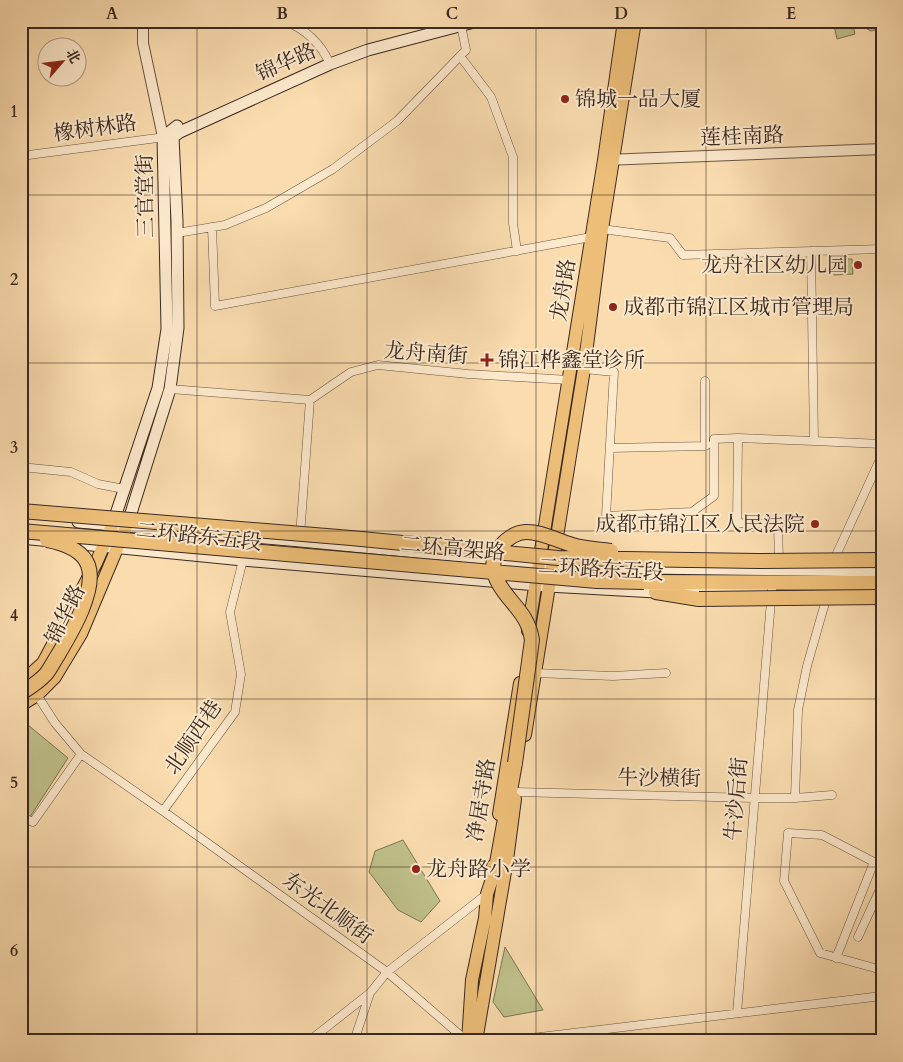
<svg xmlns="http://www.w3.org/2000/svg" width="903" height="1062" viewBox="0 0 903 1062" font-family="Cardo,'Noto Serif SC',serif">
  <rect width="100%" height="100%" fill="#fadcaf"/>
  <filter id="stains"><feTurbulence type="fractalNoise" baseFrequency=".004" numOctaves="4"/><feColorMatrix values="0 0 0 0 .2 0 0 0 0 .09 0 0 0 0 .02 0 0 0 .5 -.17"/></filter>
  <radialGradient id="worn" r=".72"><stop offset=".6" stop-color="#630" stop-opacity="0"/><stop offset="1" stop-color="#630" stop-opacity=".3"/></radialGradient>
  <path fill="#bfc08a" stroke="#7c7456" d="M833,21H852L855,34L837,39Z
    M861,21H882V29L871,31L863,27Z
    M834,259H852L853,274L834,275Z
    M22,720L68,758L30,817L21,811Z
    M403,840L440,901L421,922L398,910L369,872L375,851Z
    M505,947L543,1010L504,1017L493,1002Z"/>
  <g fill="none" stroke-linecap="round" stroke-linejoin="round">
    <defs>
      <path id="minor" d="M285,21C305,29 321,44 330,64
        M460,56L491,97L513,157V223L517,251
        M21,156L165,137
        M212,227L215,306L591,237
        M602,229L670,238L683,255L882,249
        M177,233L225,225L266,208L333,169L397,121L466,50L461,25
        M811,251L814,441L882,444
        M584,369L614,372L606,516L692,512L714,496V439L738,438
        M705,381V446L707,445
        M170,389L310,400L351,372L378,365L468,374L569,380
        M610,448L705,446
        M21,467L71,472L98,484L124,489
        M300,536L310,400
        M833,562L882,455
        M779,563L778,524L737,523L738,438L814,441
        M535,673L613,676L666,673
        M37,695L55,723L81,754L163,811L387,972L467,1041
        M515,792L754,798H795L832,795
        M795,798L798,710L807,666L827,596
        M163,811L235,712L241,674L230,612L243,560
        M21,817L33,822L81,754
        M882,864L874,862L822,835L788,833L784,881L820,953L882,970
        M858,937L882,885
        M836,958L874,862
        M737,1013L772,589
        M309,1041L370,993L387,972L487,894
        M354,1041L370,993
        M507,1041L882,996"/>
      <path id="tertiary" d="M143,21V43L163,137
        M605,160L882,149"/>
      <path id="secondary" d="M78,522L300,541L551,565L644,568L882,571
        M112,526L158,388L167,329L163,137L177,126
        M127,526L170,389L178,328L177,221L173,137L180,132L330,64L368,50L478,21
        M21,538L243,560L548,586L656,592L762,589"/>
      <path id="primary" d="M528,631L604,160L624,21
        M21,683L43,663L96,563L112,526
        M21,705L37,695L55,677L81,634L126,527
        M525,735L584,369L602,229L635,21
        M499,814L520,683
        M468,1041L472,980L485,918L487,894L493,876V866
        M476,1041L507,860L515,799"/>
      <path id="trunk" d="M644,582L882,583
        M656,592L699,599
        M493,876L497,863L515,763"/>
    </defs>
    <use href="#minor" stroke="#695645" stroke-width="9"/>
    <use href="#tertiary" stroke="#695645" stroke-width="12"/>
    <use href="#secondary" stroke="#392922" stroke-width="13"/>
    <use href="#primary" stroke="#392922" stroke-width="14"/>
    <use href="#trunk" stroke="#392922" stroke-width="16"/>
    <use href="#minor" stroke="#fce8cb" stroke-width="8"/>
    <use href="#tertiary" stroke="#fce8cb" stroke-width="10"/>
    <use href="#secondary" stroke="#fce8cb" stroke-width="11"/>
    <use href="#primary" stroke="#edbe78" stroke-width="12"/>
    <use href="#trunk" stroke="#edbe78" stroke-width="14"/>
    <defs>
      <path id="trunk-bridge" d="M21,511L351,538L558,558L758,561L882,560
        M21,531L597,581L644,582
        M699,599L882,597
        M21,693C29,688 39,682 46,674C50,669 54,661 58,655C71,633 97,590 88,565C82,549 62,543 47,540
        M515,763L532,640C528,613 511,605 499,584C493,574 491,561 497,551C520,518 543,536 572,545C585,549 598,549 611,551"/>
    </defs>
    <use href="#trunk-bridge" stroke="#392922" stroke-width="16" stroke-linecap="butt"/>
    <use href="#trunk-bridge" stroke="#edbe78" stroke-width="14"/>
  </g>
  <path fill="none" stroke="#392922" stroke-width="1" stroke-opacity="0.55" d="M197,21V1041M367,21V1041M536,21V1041M706,21V1041M21,195H882M21,363H882M21,531H882M21,699H882M21,867H882"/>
  <g fill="#8f2418" stroke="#fce8cb" stroke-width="2">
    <circle cx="565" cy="99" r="5"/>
    <circle cx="858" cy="265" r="5"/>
    <circle cx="613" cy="307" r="5"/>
    <path d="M484.5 352.5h5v5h5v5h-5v5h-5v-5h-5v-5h5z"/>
    <circle cx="815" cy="524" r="5"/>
    <circle cx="416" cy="869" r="5"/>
  </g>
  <g text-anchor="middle" stroke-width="4" stroke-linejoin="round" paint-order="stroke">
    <g font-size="21" fill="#392922" stroke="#fce8cb">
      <text transform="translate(286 62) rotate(-24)" y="7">锦华路</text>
      <text transform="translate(95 128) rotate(-8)" y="7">橡树林路</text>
      <text transform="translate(742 136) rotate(-2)" y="7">莲桂南路</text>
      <text transform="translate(145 196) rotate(-91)" y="7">三官堂街</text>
      <text transform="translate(563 290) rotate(-81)" y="7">龙舟路</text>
      <text transform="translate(426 353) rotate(4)" y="7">龙舟南街</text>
      <text transform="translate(199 536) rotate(6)" y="7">二环路东五段</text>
      <text transform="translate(453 548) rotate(5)" y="7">二环高架路</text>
      <text transform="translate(601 569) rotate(3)" y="7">二环路东五段</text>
      <text transform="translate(65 614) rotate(-64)" y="7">锦华路</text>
      <text transform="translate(193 737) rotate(-56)" y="7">北顺西巷</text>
      <text transform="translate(659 778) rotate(1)" y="7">牛沙横街</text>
      <text transform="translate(736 799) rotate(-85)" y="7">牛沙后街</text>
      <text transform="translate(481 800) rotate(-81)" y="7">净居寺路</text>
      <text transform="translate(328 908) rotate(36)" y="7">东光北顺街</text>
    </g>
    <g font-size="21" fill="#392922" stroke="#fce8cb" text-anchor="start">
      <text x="575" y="106">锦城一品大厦</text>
      <text x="848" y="272" text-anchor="end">龙舟社区幼儿园</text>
      <text x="623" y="314">成都市锦江区城市管理局</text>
      <text x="498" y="367">锦江桦鑫堂诊所</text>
      <text x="805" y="531" text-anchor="end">成都市锦江区人民法院</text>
      <text x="426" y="876">龙舟路小学</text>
    </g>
  </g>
  <rect width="903" height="1062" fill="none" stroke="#fadcaf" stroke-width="55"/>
  <g transform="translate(62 62) rotate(62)"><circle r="24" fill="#fce8cb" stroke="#ae9c87"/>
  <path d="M0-4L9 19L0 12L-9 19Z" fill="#8f2418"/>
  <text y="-8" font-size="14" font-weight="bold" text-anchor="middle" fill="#392922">北</text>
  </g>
  <rect x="28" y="28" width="848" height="1006" fill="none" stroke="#392922" stroke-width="2"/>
  <g font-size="16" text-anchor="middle" font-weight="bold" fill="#392922">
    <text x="112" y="19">A</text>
    <text x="282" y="19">B</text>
    <text x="452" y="19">C</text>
    <text x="621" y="19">D</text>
    <text x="791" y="19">E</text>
    <text x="14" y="117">1</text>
    <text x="14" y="285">2</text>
    <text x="14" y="453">3</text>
    <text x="14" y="621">4</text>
    <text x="14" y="788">5</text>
    <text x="14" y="956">6</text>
  </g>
  <rect width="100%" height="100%" filter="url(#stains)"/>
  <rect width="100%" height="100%" fill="url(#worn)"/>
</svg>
